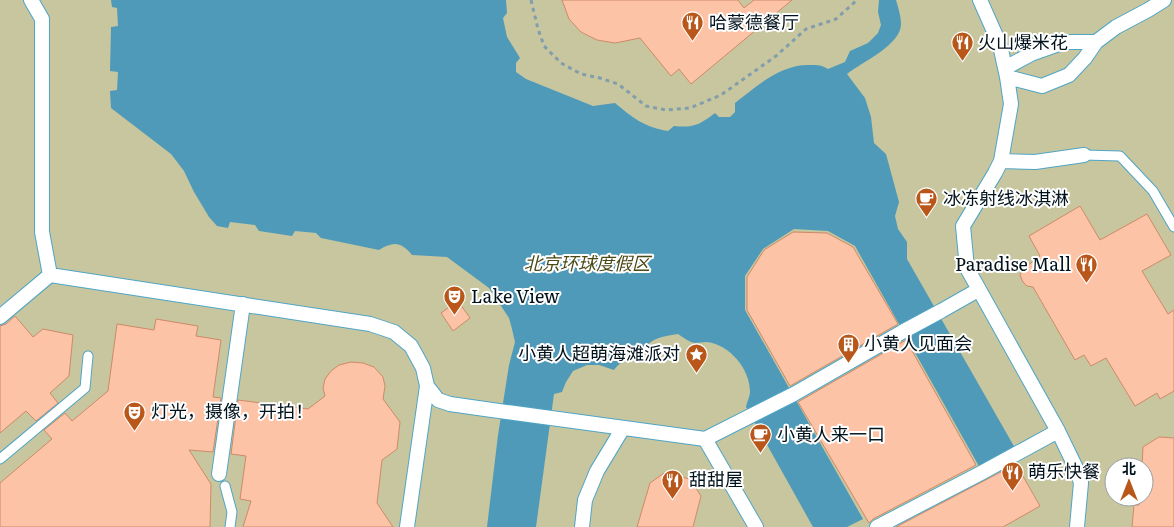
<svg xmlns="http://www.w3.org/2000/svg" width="1174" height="527" viewBox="0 0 1174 527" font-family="Literata,'Noto Sans SC',serif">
  <rect width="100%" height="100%" fill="#d0f0ff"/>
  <path fill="#c7c69e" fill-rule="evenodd" d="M0,0H1174V527H0ZM1114,467H1144V497H1114Z"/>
  <path fill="#509ab9" d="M111,0H506L507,13L503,18L507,37L520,58L516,63V72L526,79L593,106L615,103C633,118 644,127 668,131L674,126C694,128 699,125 715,113L719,117H730L735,112V103C757,86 781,64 810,65C818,65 822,65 828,69L845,62L850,51L868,43L878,33L881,25L878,12L879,0H896C898,7 901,16 901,24C901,45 862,62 847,74L865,98L871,117L874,143L886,154L899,202L895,216L898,229L907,242V259L1015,448L980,468L855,246L828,231L794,229L763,249L745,276V310L863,519L847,527H813L746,407C747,402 750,396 750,392C750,369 730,345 707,342C703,342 699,343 695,343C689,342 684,338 678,334C661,337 646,338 642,357C628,357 623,359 614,370L599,365H587L573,371L566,382L562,392L554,394L536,527H487L498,435L509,365L515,342L512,329L509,318L489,288L447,257L412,255C401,242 394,241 379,250L321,238L316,233L295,231L292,236L259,231L255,225L230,222L228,228L217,226L209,217L194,192L184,171L171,154L111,108L110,91L117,90L118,72L110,71L111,27L118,26L117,8L112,7Z"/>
  <path fill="#fdc3a6" stroke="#ce8a68" d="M562,0H738L744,8L754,0H792L691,84L679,69L671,76L640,38L615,43L597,40L581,32L569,19Z
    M1080,206L1100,240L1147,214L1171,255L1142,271L1168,314L1174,310V391L1160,399L1157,393L1135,406L1106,358L1091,366L1084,355L1075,360L1033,287L1027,286L1023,282L1020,275L1023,269L1040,256L1029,236Z
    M793,232L827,233L853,247L898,324L790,386L747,310V277L764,250Z
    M458,301L470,318L453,331L441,313Z
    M15,316L33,337L43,329L73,335L69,376L50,393L58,403L36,421L26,411L0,433V326L6,324Z
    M156,319L198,326L196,336L221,340L213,397L221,398L213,452L189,450L211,484L210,527H0V483L52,439L44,430L65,413L72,421L108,391L117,324L154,330Z
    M906,340L976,465L873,519L869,523L798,402Z
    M351,362L363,363L374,367L383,377L385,386L383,399L400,422L397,449L382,460L377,503L393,527H243L251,501L240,499L246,456L231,454L238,400L308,409L325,396L323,388L325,379L331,371L339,365Z
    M1159,437L1174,438V527H1132L1134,505H1139L1140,497H1144V467H1142L1143,447Z
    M1016,464L1040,506L1003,527H896Z
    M664,473L690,479L701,496L693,527H637L650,483Z"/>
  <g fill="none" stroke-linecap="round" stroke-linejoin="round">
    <defs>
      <path id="service" d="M1084,155L1120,156L1153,191L1174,227
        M0,459L85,388L88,356
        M225,486L232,512L230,527"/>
      <path id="pedestrian" d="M980,0L1000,45L1007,77L1011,104L1001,161L995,173L963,226L967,268L1058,431L1076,468L1081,483L1077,527
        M1005,68L1031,54L1065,42H1096
        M1007,77L1042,86L1069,75L1085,58L1096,42L1116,27L1148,10L1164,0
        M1001,161L1035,162L1084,155
        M50,275L370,324L394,332L411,346L423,368L427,386L438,400L450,404L492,410L705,439L756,527
        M0,317L50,275L42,232V19L31,0
        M705,439L794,394L902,332L941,311L978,290
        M219,474L243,304
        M407,527L427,386
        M582,527L585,500L597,471L623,428
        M877,527L981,473L1058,431"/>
    </defs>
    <use href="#service" stroke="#4fa5c7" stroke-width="11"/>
    <use href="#pedestrian" stroke="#4fa5c7" stroke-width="16"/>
    <path stroke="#839eab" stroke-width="3" stroke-dasharray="4 4" stroke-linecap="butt" d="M531,0L538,29L544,46L561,63L581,74L600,78L618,84L646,106L666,110L690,108L721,95L776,56L806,29L836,19L857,0"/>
    <use href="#service" stroke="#fff" stroke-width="9"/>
    <use href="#pedestrian" stroke="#fff" stroke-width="14"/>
  </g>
  <defs>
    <symbol id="restaurant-pin" viewBox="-11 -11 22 30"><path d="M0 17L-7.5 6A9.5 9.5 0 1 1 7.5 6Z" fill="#b9571a" stroke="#fff"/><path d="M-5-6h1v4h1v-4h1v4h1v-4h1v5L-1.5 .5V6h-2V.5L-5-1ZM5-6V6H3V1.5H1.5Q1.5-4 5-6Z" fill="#fff"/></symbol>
    <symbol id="cafe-pin" viewBox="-11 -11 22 30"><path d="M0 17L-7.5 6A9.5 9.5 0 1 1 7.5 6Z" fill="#b9571a" stroke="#fff"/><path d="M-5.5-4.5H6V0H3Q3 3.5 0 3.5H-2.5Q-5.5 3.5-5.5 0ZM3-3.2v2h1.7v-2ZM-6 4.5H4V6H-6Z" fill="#fff"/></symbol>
    <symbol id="theatre-pin" viewBox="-11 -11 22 30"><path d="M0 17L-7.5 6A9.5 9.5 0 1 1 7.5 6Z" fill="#b9571a" stroke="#fff"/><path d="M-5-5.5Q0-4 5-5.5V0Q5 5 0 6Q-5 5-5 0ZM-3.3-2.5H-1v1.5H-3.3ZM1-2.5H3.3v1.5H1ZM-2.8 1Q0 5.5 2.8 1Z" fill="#fff"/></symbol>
    <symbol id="building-pin" viewBox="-11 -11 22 30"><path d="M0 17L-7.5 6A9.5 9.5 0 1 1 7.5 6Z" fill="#b9571a" stroke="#fff"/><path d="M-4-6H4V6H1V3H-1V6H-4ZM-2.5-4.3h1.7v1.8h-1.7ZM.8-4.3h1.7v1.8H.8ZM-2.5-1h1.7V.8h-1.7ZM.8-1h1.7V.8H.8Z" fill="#fff"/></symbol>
    <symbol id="sight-pin" viewBox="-11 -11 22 30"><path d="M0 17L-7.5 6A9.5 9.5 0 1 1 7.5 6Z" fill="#b9571a" stroke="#fff"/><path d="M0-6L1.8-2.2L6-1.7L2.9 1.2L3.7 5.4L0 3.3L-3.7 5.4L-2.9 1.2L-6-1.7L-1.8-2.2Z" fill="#fff"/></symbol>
  </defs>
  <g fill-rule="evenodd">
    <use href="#restaurant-pin" x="680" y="10" width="25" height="34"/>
    <use href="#restaurant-pin" x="950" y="30" width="25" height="34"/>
    <use href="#cafe-pin" x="914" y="186" width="25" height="34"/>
    <use href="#restaurant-pin" x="1074" y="252" width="25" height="34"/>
    <use href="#theatre-pin" x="442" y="284" width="25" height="34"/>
    <use href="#building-pin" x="836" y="332" width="25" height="34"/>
    <use href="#sight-pin" x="684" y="342" width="25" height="34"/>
    <use href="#theatre-pin" x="122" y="400" width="25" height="34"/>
    <use href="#cafe-pin" x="748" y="422" width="25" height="34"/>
    <use href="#restaurant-pin" x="1000" y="460" width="25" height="34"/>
    <use href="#restaurant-pin" x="660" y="468" width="25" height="34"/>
  </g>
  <g text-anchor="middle" stroke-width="4" stroke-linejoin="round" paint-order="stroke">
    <g font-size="18" fill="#00121c" stroke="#fff" text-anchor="start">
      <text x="709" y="29">哈蒙德餐厅</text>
      <text x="978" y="49">火山爆米花</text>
      <text x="943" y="205">冰冻射线冰淇淋</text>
      <text x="1071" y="271" text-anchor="end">Paradise Mall</text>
      <text x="471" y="303">Lake View</text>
      <text x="864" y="350">小黄人见面会</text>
      <text x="680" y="360" text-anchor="end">小黄人超萌海滩派对</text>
      <text x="151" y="418">灯光，摄像，开拍！</text>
      <text x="777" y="441">小黄人来一口</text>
      <text x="1028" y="478">萌乐快餐</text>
      <text x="689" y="486">甜甜屋</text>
    </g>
    <g font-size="18" font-style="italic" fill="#4b4917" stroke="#fff">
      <text x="587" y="270">北京环球度假区</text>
    </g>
  </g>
  <g transform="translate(1129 482)"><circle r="24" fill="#ffffff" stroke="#99a0a4"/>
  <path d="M0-4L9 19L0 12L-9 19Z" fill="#b9571a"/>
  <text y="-8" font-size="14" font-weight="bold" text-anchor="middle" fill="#00121c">北</text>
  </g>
</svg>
